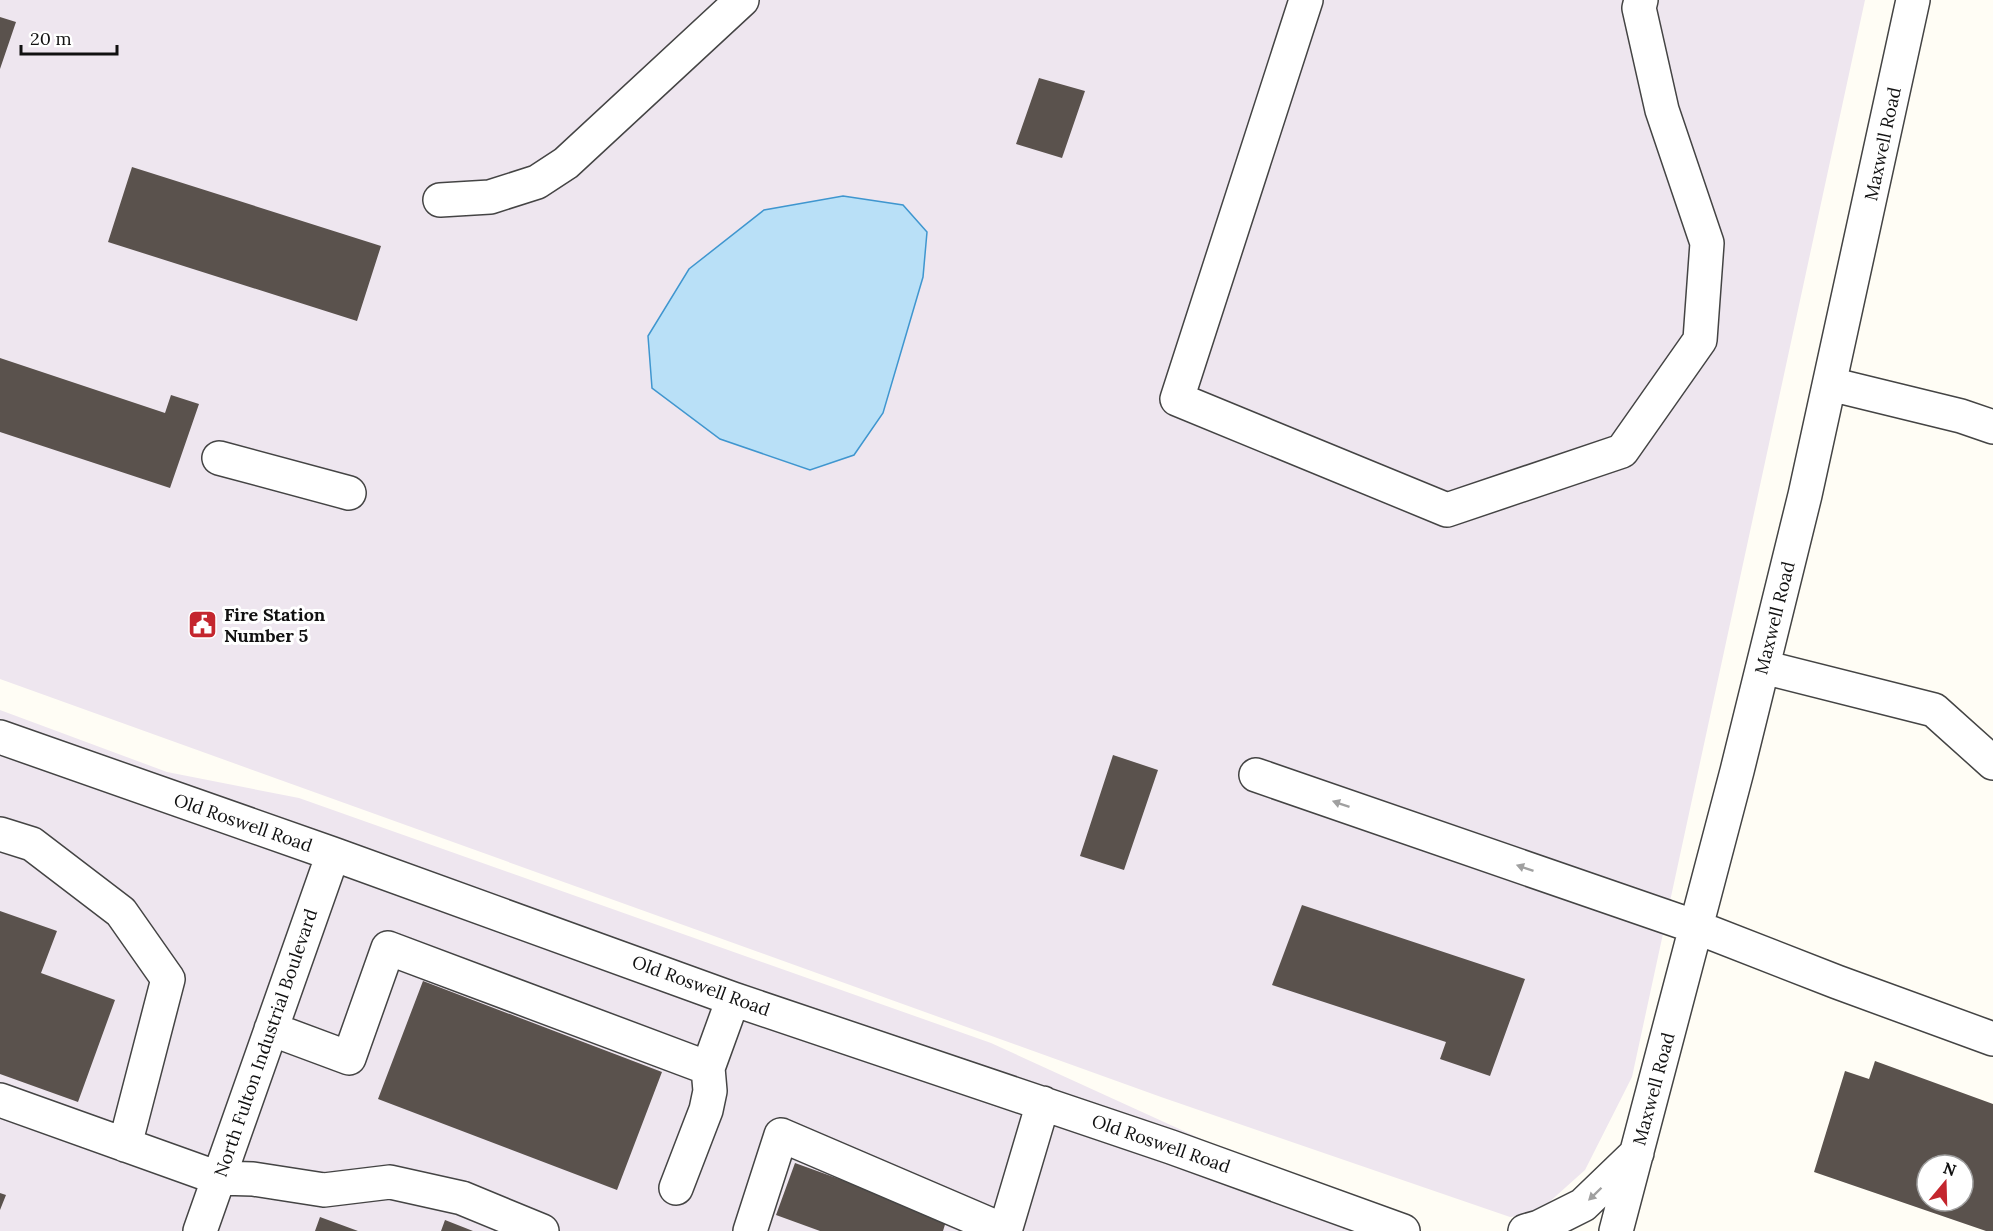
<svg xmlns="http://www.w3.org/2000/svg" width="1993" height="1231" viewBox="0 0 1993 1231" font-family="Lora,serif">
  <rect width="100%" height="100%" fill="#fffdf5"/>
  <path fill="#eee6ef" d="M0,0H1865L1632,1077L1585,1170L1537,1213L1510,1217L1161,1097L0,679Z
    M0,710L167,772L299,798L991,1043L1403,1231H0Z"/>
  <path fill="#b9e0f7" stroke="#3f96cf" stroke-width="1.5" d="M843,196L903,205L927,232L923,277L883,413L854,455L810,470L720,439L652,388L648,336L689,269L764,210Z"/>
  <path fill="#5a524d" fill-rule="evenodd" d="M0,17L16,22L0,69Z
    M1039,78L1085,91L1062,158L1016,144Z
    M132,167L381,246L357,321L108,242Z
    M0,358L165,413L171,395L199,404L170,488L0,432Z
    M1113,755L1158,770L1124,870L1080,856Z
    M1302,905L1525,979L1490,1076L1440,1059L1446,1042L1272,985Z
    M0,911L57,931L41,973L115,1000L78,1102L0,1074Z
    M423,981L662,1072L617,1190L378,1099Z
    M1875,1061L1993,1104V1231H1986L1814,1172L1845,1071L1869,1079ZM1927,1165H1963V1201H1927Z
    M795,1163L947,1218L943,1231H820L776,1215Z
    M0,1193L6,1195L0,1210Z
    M320,1217L358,1231H315Z
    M445,1220L473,1231H441Z"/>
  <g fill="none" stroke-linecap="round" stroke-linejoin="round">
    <defs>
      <path id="minor" d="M1306,0L1177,399L1447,510L1622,451L1700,340L1707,243L1662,110L1639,8L1641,0
        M440,200L490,197L537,182L566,163L742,0
        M1830,384L1961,416L1993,427
        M219,458L349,493
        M1763,667L1934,710L1993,763
        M0,737L333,854L733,999L1171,1147L1403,1231
        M1256,775L1696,927L1837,982L1993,1039
        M0,834L32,844L121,912L168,979L125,1145
        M271,1029L349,1058L388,948L708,1068L733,999
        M0,1100L218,1178L253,1179L324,1190L390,1182L462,1198L542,1231
        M676,1188L706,1110L710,1091L708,1068
        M200,1231L333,854
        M750,1231L781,1135L1005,1231
        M1005,1231L1043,1103
        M1525,1231L1539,1227L1583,1205L1637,1153
        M1616,1231L1737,771L1805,495L1913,0"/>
    </defs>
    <use href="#minor" stroke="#444" stroke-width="36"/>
    <use href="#minor" stroke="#fff" stroke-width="33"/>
  </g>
  <defs><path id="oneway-solid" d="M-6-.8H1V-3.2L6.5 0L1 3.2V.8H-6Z" transform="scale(1.5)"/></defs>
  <g fill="#a0a0a0">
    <use href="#oneway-solid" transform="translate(1341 804) rotate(-161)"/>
    <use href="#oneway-solid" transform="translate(1525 868) rotate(-161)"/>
    <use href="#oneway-solid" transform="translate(1595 1194) rotate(136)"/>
  </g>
  <defs>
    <symbol id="civic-square" viewBox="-11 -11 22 22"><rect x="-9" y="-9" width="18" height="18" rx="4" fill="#c4262e" stroke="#fff"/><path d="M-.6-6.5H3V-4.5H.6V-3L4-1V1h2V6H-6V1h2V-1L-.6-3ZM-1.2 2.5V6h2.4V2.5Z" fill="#fff"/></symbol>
  </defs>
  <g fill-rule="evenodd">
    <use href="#civic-square" x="186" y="608" width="33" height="33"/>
  </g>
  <g text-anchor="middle" stroke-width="6" stroke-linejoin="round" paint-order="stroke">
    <g font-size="18" fill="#111" stroke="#fff">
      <text transform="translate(1883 144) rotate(-78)" y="6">Maxwell Road</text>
      <text transform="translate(1775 618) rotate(-76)" y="6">Maxwell Road</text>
      <text transform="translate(243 823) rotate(19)" y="6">Old Roswell Road</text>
      <text transform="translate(701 986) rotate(20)" y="6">Old Roswell Road</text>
      <text transform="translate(266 1043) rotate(-71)" y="6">North Fulton Industrial Boulevard</text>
      <text transform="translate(1654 1089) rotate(-75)" y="6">Maxwell Road</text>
      <text transform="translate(1161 1144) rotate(19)" y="6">Old Roswell Road</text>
    </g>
    <g font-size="18" font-weight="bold" fill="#111" stroke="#fff" text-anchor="start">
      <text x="224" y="621">Fire Station<tspan x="224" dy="21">Number 5</tspan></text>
    </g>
  </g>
  <g transform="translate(1945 1183) rotate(19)"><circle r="28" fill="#ffffff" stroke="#a0a0a0" stroke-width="1.5"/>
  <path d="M0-4.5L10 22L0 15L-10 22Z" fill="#c4262e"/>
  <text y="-9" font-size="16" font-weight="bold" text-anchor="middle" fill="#111111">N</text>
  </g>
  <path d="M21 45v9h96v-9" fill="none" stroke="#111111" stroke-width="3"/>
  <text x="30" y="45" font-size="18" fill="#111111" stroke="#ffffff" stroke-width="4.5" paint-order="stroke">20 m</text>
</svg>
